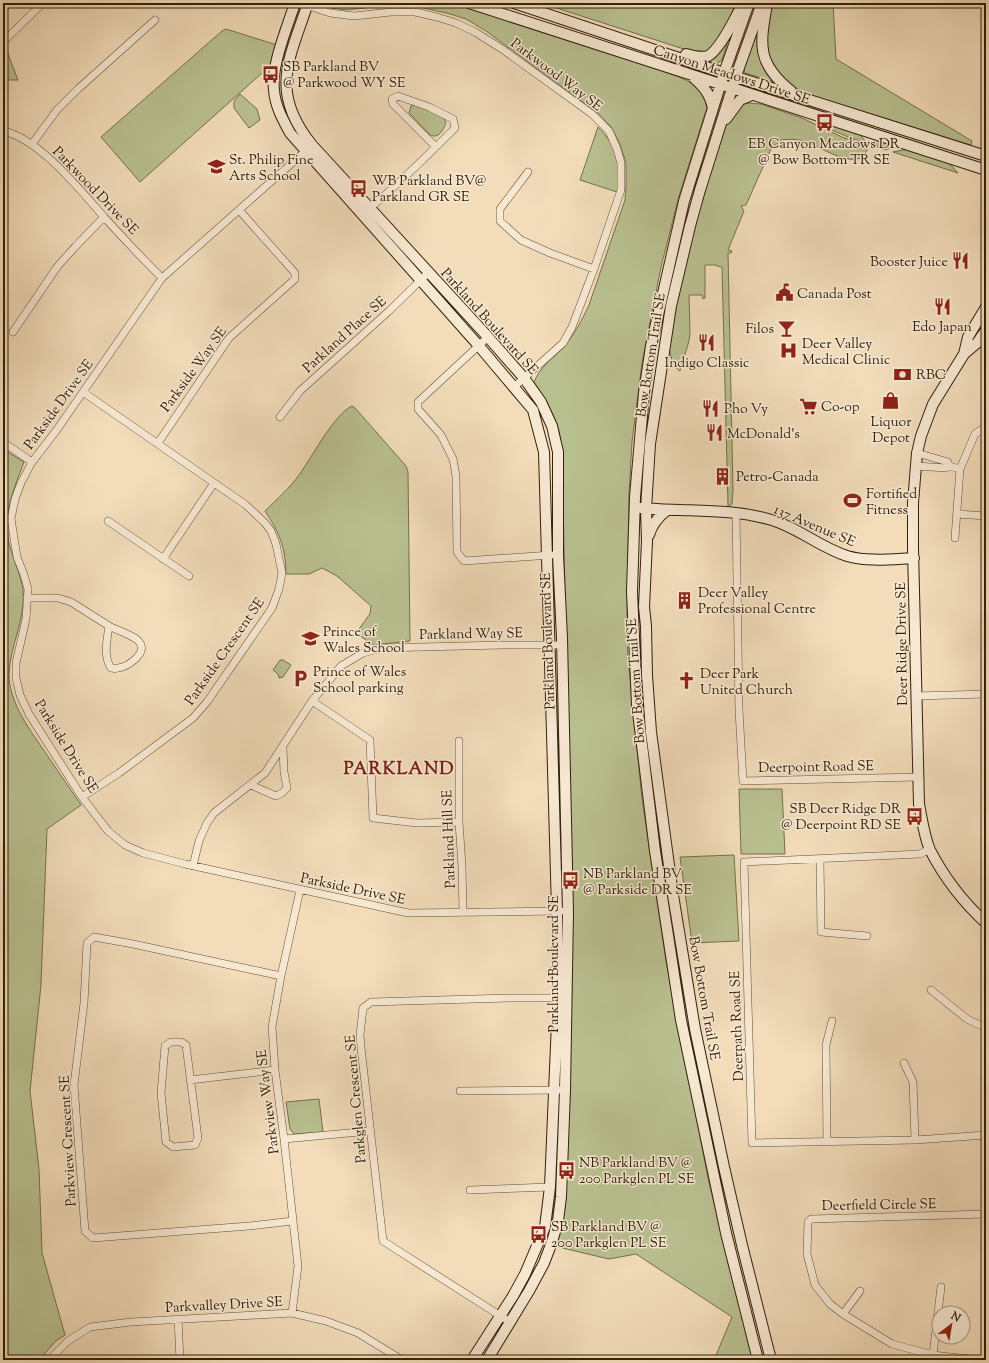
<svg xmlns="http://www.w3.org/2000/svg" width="989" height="1363" viewBox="0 0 989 1363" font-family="'Sorts Mill Goudy',serif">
  <rect width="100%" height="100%" fill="#f2dcba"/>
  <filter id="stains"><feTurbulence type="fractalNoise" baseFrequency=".005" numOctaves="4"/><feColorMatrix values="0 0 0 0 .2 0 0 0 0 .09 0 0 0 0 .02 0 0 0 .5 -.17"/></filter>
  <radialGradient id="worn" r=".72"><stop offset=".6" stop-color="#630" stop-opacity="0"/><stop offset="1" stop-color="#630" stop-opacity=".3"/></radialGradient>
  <path fill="#b9c090" stroke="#75704c" d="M320,3H456L666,72C683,79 707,85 707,107L679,196L661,267L642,363L632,442L629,493L627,615L628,658L642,799L666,961L709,1183L753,1360H714L732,1317L636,1254L609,1259L554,1246L572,920L562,453C561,446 561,438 559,431C554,413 544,397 534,382C540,367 552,359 563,348C574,335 582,320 589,305L625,200L626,186V163L620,144L611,127L599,114L486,31L466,19L447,13L414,6L394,5L346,10L332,8Z
    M541,3H736C730,16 719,50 703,52C699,53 694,51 690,51Z
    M770,3H833L836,59L972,141L971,145L810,95L790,85L781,78L768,58L764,36Z
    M759,20L773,80L771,81L745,73L744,69Z
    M226,29L277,45L271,65L140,182L101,137L222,31Z
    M728,41L722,60L716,64L706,60Z
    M3,49H6L18,80H3Z
    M240,94L257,109L260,120L249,128L234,108V101Z
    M746,103L761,104L802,118L842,137L868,146C862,176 822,147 806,142C799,139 789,139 781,140L771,149L746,205L741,206L744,211L728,250L732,251L731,253H728L733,490L732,504L729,506H728L722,267L717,266V265H705V298L703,299L702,295H689L690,332L689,341L680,371L673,366L669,347L677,301L690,242L721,137L735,107Z
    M415,105L443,116L446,123C443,130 439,139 430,135L409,113L411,106Z
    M824,121L859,133L867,144C851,138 837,133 822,125Z
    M598,127C617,146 623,166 617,192L580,180Z
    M874,138L897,145L885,150L877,147Z
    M908,149L948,162L958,173L893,152Z
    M352,406L355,408L406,466L408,472L410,641L373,645L356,633L370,614L371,606L337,576L322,568L309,574H286C286,548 279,532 265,511C276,500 290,488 299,475C311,459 334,414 352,406Z
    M3,449L24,462C13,491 2,515 10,547C14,561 21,576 23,590C26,619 10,645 9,674C9,704 31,731 47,755C58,772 70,788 81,805L47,829L41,985L30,1091L39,1169L42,1253L65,1335L56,1341L39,1360H3Z
    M280,660H283L291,665L283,677L279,678L278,674L273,670Z
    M739,789H782L785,854H741Z
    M734,855L739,941L692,943L680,857Z
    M319,1099L323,1132L294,1134L290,1129L286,1102Z"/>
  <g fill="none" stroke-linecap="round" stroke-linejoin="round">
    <defs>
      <path id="street" d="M300,3L330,13L354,16L391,12H415L437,17L456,23L475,32L502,49L592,114L609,131L617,149L621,163V190L594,269L572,327L563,343L514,387
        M3,40H5L43,3
        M3,131C40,139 80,190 105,218C123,238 142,258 162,278
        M32,144L57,110L78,89L155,20
        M309,148L162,278L56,431L32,462L21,483L15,499L11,519L17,557L24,575L28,589L26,619L16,663V678L20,695L29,714L82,797L108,831L125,845L143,853L185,864L408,913L561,911
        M528,172L500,209V221L521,240L550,253L594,269
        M370,208C400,183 427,156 455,128L453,119L429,107L398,96L392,99L393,104L436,147
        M13,332L57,267L75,247L104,217
        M488,337L418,402V409L441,435L453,459L456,476L457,552L464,561L551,555
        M280,417L300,391L389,311L428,273
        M3,442L32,462
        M158,443L229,338L295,279V273L239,210
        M917,453L948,462L949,466
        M916,466L946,468L949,466L960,469
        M736,512L739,710L743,781L919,777
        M957,514L986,516
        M108,521L189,576
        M955,538L960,469L975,434L981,430H986
        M163,559L214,483
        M27,598H58L71,602L109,626
        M109,626C116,630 136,636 140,643C147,654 127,667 118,668C116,669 113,668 111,668C103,656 107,640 109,626Z
        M916,696L986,694
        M312,701L370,740L373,818L417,823L459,822
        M459,741V822L462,866L463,913
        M251,785L276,796L282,793L287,788L284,772L283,748
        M82,797L119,773L193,718L207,702L272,608L279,589L282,573L276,544L271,531L265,523L246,505L83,392
        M930,849L920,854L744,862L752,1143L915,1140L986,1135
        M820,859L821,932L867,936
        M193,866L199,841L207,823L214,813L265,773L312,701L341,666L363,653L382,648L502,645H562
        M281,976L133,944L94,937L87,943L84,1003L74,1085L85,1231L93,1238L249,1226L293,1221
        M931,990L967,1019L986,1028
        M171,1042H181L186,1045L198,1138L195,1145L173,1147L166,1142L161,1093L165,1046Z
        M904,1063L913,1082L915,1140
        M190,1080L275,1070
        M460,1091L565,1090
        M284,1139L370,1131
        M827,1141L826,1045L832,1021
        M470,1190L550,1187
        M292,1313L298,1266L284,1139L275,1070L272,1027L281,976L300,890
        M843,1314L860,1291
        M178,1319L180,1360
        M510,1322L383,1241L361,1048L360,1035L363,1008L371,1002L509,998H563
        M933,1355L941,1287
        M49,1360L68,1341L90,1327L131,1322L292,1313L326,1321L358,1333L402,1360
        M977,1360L933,1355L892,1344L843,1314L830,1304L815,1285L807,1254L808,1222L811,1219L986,1214"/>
      <path id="secondary" d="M295,3C287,28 271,65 274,90C275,106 283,120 290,133L479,346L533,410L544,452L557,910L558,998L550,1187L545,1227L525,1274L513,1296L472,1360
        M308,3C289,60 269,92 312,145L488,337L524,378L541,402L552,426L558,452V555L562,638L568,912L565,1090L561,1197L558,1221L552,1242L544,1263L529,1291L487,1360
        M469,3L986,170
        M514,3L724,73L986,156
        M749,3L724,73L684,201L651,346L644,393L635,497L632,592L637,704L655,851L681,1020L726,1233L758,1360
        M762,3L736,76L700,190L690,226L671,306L650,444L646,509L647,541L644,607L646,626L647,675L651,732L673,895L695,1029L724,1167L742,1245L771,1360
        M767,4C760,44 756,63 791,91
        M686,54C693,56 701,58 708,56C720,50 737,15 743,3
        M694,78C704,87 710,94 713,108
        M726,119L740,100L752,95
        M986,330L977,343L964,354L933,404L921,436L917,453L913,503V548L919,804C922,819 924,836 930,850C944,877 964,903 986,923
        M964,354L968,337L986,307
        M641,508C654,509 667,510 680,510C710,511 739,511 768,519C796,526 819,547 847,556C868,562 892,559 914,558
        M649,535C652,524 658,517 667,510"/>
    </defs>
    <use href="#street" stroke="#615035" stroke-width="8"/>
    <use href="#secondary" stroke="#312109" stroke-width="12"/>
    <use href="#street" stroke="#f7e8d2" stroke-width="7"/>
    <use href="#secondary" stroke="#f7e8d2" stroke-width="10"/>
  </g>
  <defs>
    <symbol id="bus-bare" viewBox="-9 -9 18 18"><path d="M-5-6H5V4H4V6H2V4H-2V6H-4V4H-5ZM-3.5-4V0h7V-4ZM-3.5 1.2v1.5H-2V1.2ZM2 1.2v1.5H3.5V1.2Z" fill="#8f2418" stroke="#f7e8d2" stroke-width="2.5" paint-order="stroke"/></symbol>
    <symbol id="school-bare" viewBox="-9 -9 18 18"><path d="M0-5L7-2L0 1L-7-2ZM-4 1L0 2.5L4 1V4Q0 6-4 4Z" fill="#8f2418" stroke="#f7e8d2" stroke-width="2.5" paint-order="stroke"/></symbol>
    <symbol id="restaurant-bare" viewBox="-9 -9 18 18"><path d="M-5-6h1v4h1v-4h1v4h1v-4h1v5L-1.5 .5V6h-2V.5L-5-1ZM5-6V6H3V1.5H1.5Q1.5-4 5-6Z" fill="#8f2418" stroke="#f7e8d2" stroke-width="2.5" paint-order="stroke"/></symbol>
    <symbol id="civic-bare" viewBox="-9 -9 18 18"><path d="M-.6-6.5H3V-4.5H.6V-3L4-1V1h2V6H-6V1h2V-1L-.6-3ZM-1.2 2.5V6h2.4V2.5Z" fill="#8f2418" stroke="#f7e8d2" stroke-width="2.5" paint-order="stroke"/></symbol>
    <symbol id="bar-bare" viewBox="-9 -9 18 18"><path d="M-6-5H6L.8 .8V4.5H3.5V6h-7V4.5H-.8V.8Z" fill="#8f2418" stroke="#f7e8d2" stroke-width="2.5" paint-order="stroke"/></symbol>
    <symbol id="hospital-bare" viewBox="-9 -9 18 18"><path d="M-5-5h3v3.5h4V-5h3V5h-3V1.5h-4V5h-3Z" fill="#8f2418" stroke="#f7e8d2" stroke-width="2.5" paint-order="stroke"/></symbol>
    <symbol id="bank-bare" viewBox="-9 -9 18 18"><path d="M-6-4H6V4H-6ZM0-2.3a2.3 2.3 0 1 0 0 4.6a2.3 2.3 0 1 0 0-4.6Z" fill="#8f2418" stroke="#f7e8d2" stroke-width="2.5" paint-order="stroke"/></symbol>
    <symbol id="shop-bare" viewBox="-9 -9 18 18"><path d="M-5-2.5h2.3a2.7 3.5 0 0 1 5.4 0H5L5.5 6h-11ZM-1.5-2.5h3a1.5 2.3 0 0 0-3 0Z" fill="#8f2418" stroke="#f7e8d2" stroke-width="2.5" paint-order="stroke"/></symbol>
    <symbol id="supermarket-bare" viewBox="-9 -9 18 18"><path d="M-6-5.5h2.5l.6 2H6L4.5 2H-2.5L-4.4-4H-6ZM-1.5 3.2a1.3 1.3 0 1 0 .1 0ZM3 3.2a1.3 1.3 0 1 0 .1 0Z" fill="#8f2418" stroke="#f7e8d2" stroke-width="2.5" paint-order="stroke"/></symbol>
    <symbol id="building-bare" viewBox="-9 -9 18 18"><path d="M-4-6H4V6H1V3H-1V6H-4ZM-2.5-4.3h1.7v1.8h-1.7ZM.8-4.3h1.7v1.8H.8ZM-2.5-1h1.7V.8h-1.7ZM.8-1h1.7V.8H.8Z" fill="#8f2418" stroke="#f7e8d2" stroke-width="2.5" paint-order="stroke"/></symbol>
    <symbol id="stadium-bare" viewBox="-9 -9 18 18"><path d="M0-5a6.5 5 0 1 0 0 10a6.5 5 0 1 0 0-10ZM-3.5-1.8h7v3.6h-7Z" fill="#8f2418" stroke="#f7e8d2" stroke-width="2.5" paint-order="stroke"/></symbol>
    <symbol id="parking-bare" viewBox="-9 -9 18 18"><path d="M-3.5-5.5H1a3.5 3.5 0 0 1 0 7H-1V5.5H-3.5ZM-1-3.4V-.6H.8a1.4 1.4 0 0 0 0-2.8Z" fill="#8f2418" stroke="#f7e8d2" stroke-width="2.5" paint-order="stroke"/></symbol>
    <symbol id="church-bare" viewBox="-9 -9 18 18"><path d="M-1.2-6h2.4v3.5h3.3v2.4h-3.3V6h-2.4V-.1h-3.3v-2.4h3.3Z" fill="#8f2418" stroke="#f7e8d2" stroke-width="2.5" paint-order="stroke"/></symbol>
  </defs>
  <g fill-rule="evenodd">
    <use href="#bus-bare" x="258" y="62" width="25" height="25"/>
    <use href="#bus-bare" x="812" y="110" width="25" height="25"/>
    <use href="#school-bare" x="204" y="154" width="25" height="25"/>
    <use href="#bus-bare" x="346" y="176" width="25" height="25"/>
    <use href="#restaurant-bare" x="948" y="248" width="25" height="25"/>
    <use href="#civic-bare" x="772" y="280" width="25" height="25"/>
    <use href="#restaurant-bare" x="930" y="294" width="25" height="25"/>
    <use href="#bar-bare" x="774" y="316" width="25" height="25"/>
    <use href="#restaurant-bare" x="694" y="330" width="25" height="25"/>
    <use href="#hospital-bare" x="776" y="338" width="25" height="25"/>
    <use href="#bank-bare" x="890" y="362" width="25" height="25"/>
    <use href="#shop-bare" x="878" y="388" width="25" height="25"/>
    <use href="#supermarket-bare" x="796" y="394" width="25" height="25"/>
    <use href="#restaurant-bare" x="698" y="396" width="25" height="25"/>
    <use href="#restaurant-bare" x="702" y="420" width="25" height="25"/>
    <use href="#building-bare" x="710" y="464" width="25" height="25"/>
    <use href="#stadium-bare" x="840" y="488" width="25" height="25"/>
    <use href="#building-bare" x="672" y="588" width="25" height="25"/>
    <use href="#school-bare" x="298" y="626" width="25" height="25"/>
    <use href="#parking-bare" x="288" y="666" width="25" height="25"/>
    <use href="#church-bare" x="674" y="668" width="25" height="25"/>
    <use href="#bus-bare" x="902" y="804" width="25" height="25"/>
    <use href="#bus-bare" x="558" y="868" width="25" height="25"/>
    <use href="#bus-bare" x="554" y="1158" width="25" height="25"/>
    <use href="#bus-bare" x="526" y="1222" width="25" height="25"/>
  </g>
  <g text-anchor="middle" stroke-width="3" stroke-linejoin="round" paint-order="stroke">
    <g font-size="14" fill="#312109" stroke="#f7e8d2" text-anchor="start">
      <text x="283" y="71">SB Parkland BV<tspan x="283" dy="16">@ Parkwood WY SE</tspan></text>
      <text x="824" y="148" text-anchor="middle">EB Canyon Meadows DR<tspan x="824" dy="16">@ Bow Bottom TR SE</tspan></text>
      <text x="229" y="164">St. Philip Fine<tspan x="229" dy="16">Arts School</tspan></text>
      <text x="372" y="185">WB Parkland BV@<tspan x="372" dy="16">Parkland GR SE</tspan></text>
      <text x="948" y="266" text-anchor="end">Booster Juice</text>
      <text x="797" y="298">Canada Post</text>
      <text x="942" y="331" text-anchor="middle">Edo Japan</text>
      <text x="774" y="333" text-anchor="end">Filos</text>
      <text x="802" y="348">Deer Valley<tspan x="802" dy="16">Medical Clinic</tspan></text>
      <text x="707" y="367" text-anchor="middle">Indigo Classic</text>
      <text x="916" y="379">RBC</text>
      <text x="821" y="411">Co-op</text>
      <text x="724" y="413">Pho Vy</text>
      <text x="891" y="426" text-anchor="middle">Liquor<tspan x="891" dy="16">Depot</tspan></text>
      <text x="727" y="438">McDonald's</text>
      <text x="736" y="481">Petro-Canada</text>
      <text x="866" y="498">Fortified<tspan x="866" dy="16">Fitness</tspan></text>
      <text x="698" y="597">Deer Valley<tspan x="698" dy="16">Professional Centre</tspan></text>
      <text x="323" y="636">Prince of<tspan x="323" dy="16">Wales School</tspan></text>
      <text x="313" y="676">Prince of Wales<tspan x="313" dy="16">School parking</tspan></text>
      <text x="700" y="678">Deer Park<tspan x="700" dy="16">United Church</tspan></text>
      <text x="901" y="813" text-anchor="end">SB Deer Ridge DR<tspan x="901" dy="16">@ Deerpoint RD SE</tspan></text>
      <text x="583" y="878">NB Parkland BV<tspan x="583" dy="16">@ Parkside DR SE</tspan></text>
      <text x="579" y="1167">NB Parkland BV @<tspan x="579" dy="16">200 Parkglen PL SE</tspan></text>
      <text x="551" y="1231">SB Parkland BV @<tspan x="551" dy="16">200 Parkglen PL SE</tspan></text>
    </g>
    <g font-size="14" fill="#312109" stroke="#f7e8d2">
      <text transform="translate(557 74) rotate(37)" y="5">Parkwood Way SE</text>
      <text transform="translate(732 74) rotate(18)" y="5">Canyon Meadows Drive SE</text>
      <text transform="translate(96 190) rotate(46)" y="5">Parkwood Drive SE</text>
      <text transform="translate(490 321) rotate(48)" y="5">Parkland Boulevard SE</text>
      <text transform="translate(344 334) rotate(-42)" y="5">Parkland Place SE</text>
      <text transform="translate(650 355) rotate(-81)" y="5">Bow Bottom Trail SE</text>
      <text transform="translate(193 369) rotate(-54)" y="5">Parkside Way SE</text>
      <text transform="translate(58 404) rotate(-54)" y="5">Parkside Drive SE</text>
      <text transform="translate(815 525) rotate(23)" y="5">137 Avenue SE</text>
      <text transform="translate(471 633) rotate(-1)" y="5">Parkland Way SE</text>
      <text transform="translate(547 641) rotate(-92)" y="5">Parkland Boulevard SE</text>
      <text transform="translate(901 644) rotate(-91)" y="5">Deer Ridge Drive SE</text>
      <text transform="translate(224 651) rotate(-55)" y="5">Parkside Crescent SE</text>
      <text transform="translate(635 681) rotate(-94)" y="5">Bow Bottom Trail SE</text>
      <text transform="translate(67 746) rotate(58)" y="5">Parkside Drive SE</text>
      <text transform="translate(816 766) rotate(-1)" y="5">Deerpoint Road SE</text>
      <text transform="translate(448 839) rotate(-92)" y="5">Parkland Hill SE</text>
      <text transform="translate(353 888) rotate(12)" y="5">Parkside Drive SE</text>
      <text transform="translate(553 964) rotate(-90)" y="5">Parkland Boulevard SE</text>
      <text transform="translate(705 998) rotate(80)" y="5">Bow Bottom Trail SE</text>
      <text transform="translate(736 1026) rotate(-92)" y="5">Deerpath Road SE</text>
      <text transform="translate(355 1099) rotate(-95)" y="5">Parkglen Crescent SE</text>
      <text transform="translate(267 1102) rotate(-97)" y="5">Parkview Way SE</text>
      <text transform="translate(67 1141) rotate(-93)" y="5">Parkview Crescent SE</text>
      <text transform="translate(879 1204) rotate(-1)" y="5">Deerfield Circle SE</text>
      <text transform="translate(224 1304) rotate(-3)" y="5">Parkvalley Drive SE</text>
    </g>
    <g font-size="18" font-weight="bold" letter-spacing="1" fill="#7a1f14" stroke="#f7e8d2">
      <text x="399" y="774">PARKLAND</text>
    </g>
  </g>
  <rect width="989" height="1363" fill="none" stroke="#f2dcba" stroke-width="16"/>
  <rect x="4" y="4" width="981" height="1355" fill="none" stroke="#312109" stroke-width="2"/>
  <rect x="8" y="8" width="973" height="1347" fill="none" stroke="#312109"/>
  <g transform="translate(951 1325) rotate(31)"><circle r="19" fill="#f7e8d2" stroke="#a89882"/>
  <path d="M0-3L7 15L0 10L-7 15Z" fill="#8f2418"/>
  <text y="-6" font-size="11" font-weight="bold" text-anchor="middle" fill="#312109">N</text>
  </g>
  <rect width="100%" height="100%" filter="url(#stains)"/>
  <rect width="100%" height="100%" fill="url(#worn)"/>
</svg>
